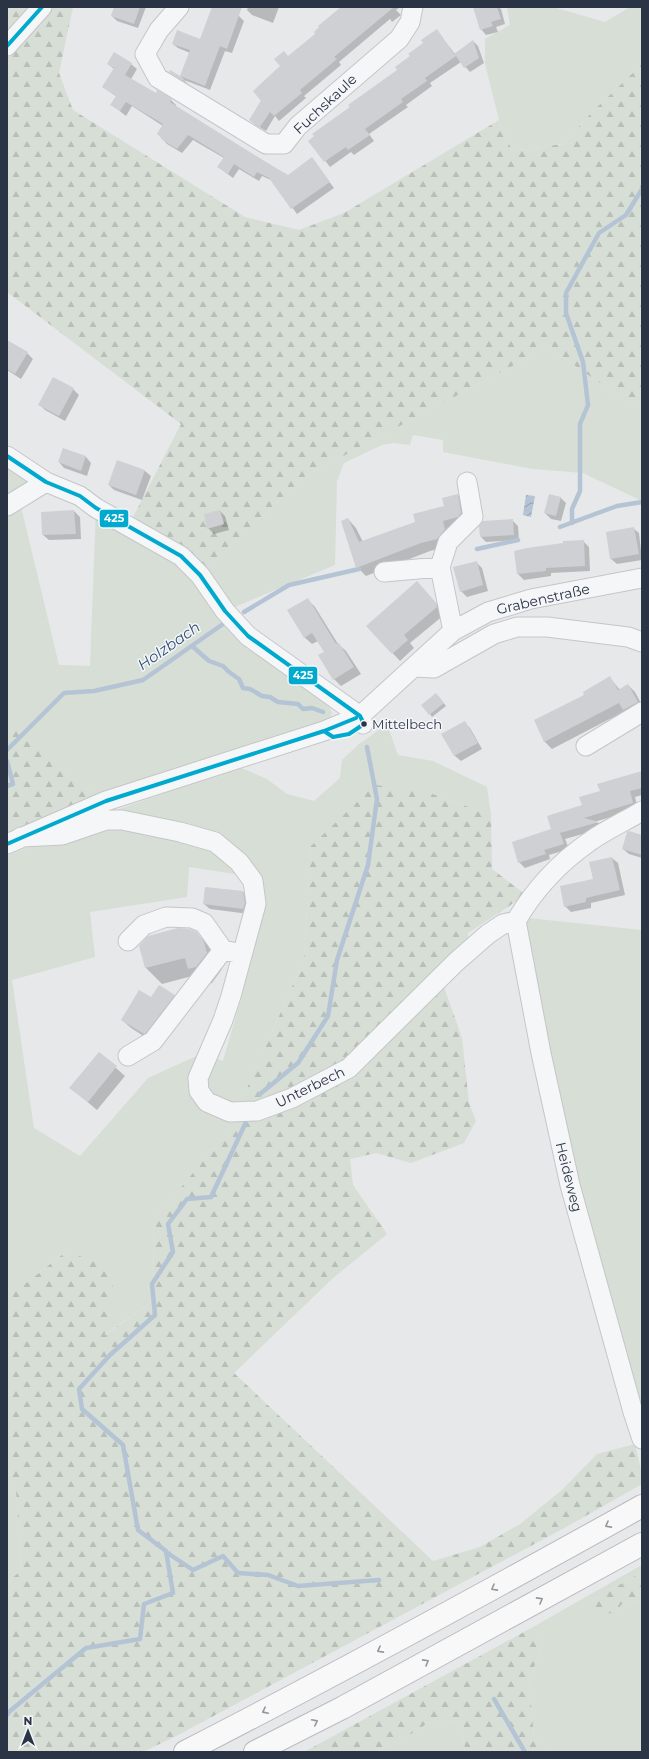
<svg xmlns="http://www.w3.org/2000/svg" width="649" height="1759" viewBox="0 0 649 1759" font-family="Montserrat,sans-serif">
  <defs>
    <pattern id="forest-firs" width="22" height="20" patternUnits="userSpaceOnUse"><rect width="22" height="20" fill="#d6ded6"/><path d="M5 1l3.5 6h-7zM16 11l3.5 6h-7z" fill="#b8bfb9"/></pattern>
    <pattern id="water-waves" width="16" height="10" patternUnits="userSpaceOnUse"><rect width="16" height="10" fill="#b4c4d5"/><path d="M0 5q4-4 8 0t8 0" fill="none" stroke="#93a0af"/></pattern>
  </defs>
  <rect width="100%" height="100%" fill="#e6e8ea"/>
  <path fill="#d6ded6" d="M507,7H553L605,22L630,7H642V62L636,70L593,111L563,144L512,151L499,120L485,64V39L510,25Z
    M548,347L630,404L642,401V501L583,473L533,469L443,452V440L413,435L410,445L394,443L382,445L344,463L337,481L335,565L225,611L328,702L332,713L329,720L96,796L11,725L7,734V456L46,482L19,498L59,665L90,666L96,508L200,575L304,477Z
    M387,724L398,755L433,761L487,787L491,815L427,792L311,846L304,960L238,1108L215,1100L204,1080L212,1057L223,1061L241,999L255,940L261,878L189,867L187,897L90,912L95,957L12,980L34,1128L80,1156L148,1078L203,1053L188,1089L204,1110L236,1121L154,1220L153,1301L104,1335L67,1251L7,1298V856L111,812L239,767L267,779L287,794L314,801L340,778L342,760L359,744Z
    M528,918L642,930V1413L579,1192L525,931Z
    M7,1468L16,1492L22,1571L7,1582Z
    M642,1565V1572L591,1601L615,1612L624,1602L641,1601L642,1605V1752H552L534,1738L529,1679L544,1643L533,1627Z
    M431,1721L462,1722L465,1752H375L397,1743Z"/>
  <path fill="url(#forest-firs)" d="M7,7H73L59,73L73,110L245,217L299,230L344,213L499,120L512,151L563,144L593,111L636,70L642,62V401L630,404L548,347L304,477L200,575L128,527L181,424L7,292Z
    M11,724L96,796L7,833V734Z
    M375,785L427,792L491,815L492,869L526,895L468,933L469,960L443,984L462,1038L469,1103L476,1121L464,1143L411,1163L376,1153L350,1159L353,1185L387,1234L332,1279L234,1373L433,1561L480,1547L520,1524L562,1490L597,1454L635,1444C638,1459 642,1468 642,1484L568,1526L180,1734L143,1752H7V1582L22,1570L16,1492L7,1468V1298L67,1251L115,1270L105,1335L153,1301L154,1220L236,1121L238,1108L304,960L311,846Z
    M642,1572V1605L641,1601L624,1602L615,1612L599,1616L591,1601Z
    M533,1627L544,1643L529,1679L534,1738L552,1752H465L462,1722L431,1721L397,1743L375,1752H304Z"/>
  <path fill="url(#water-waves)" d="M526,495L535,496L531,517L523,515Z"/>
  <path fill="#0003" d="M115,7H146L138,28L117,21L112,16Z
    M213,7L239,16L244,21L232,53L225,51L210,90L184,80L189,85L170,72L180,78L190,53L178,48L173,44L200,41Z
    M248,7H279L273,23L252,15L247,10Z
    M343,7H400L396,10L401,15L392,22L390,19L339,62L341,65L304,96L306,98L279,121L275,116L266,131L256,125L250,120L281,66L288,57L317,34Z
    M483,7H498L501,9L505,24L496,27L498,32L486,35L481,29Z
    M437,31L455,54L473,41L478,46L484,63L470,72L461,62L430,83L432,86L406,105L408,107L369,134L374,141L354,155L351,152L330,167L310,141L398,70Z
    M114,54L131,64L137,69L131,79L156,94L158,92L171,100L176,105V107L288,176L312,159L334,188L297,214L273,181L262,176L259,181L239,169L233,178L218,167L224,158L193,140L182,153L167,144L158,134L163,126L132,106L126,116L112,105L117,97L103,87L114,69L108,64Z
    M7,345L27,353L33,359L21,379L7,370Z
    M73,389L79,395L65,421L45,410L40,405Z
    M63,449L86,457L91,463L87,476L64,468L59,462Z
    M118,461L145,471L151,476L142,500L114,490L109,485Z
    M458,495L466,504L469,522L446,547L430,551L366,576L357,567L348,519L356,528L363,542L416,522L445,507Z
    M560,497L566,503L561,521L551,519L545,513Z
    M74,511L80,517L81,539L49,540L43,535Z
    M220,511L225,516L229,530L214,534L208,528Z
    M512,520L518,526L519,540L486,542L481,537Z
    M633,528L639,533L642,560L617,564L611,559Z
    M583,541L589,547L590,571L551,573V576L524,580L518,574L515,552Z
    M476,562L482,568L488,591L467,597L461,591Z
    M417,582L443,611L444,615L410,643L414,648L400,661L367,626Z
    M307,599L315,607L338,644L346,651L361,674L341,686L334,679L325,652L318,641L312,644L304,637Z
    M610,678L620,690L628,685L635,692L642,705L631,717L625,711L552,749L545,742L535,720L586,695Z
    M438,696L446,706L432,717L430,714Z
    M464,722L470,728L482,749L461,761L455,756L443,734Z
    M642,772V795L635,797L638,809L594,822L599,823L604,828L565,839L569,849L549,855L550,859L525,868L519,862L552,830L601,792L599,785Z
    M642,836V858L629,854L623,849Z
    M612,858L618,863L625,895L591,903V908L571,912L565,906L594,880Z
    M243,892L248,898L249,914L210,909L204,904Z
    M196,933L213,949L220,959L222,969L212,983L205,984L196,975L162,984L146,968L140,946Z
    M174,996L183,1004L153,1042L131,1028L122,1020L152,999Z
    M99,1053L125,1076L97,1110L71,1088Z"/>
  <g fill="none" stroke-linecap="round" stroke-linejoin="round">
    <path stroke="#b4c4d5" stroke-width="4.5" d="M572,523V509L580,491V424L588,405L583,362L566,313V293L599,233L626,215L642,189
      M560,527L617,506L642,502
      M477,549L518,540
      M244,612L289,585L359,569
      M192,646L209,661L223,666L229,672L239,679L243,688L250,689L262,696L270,697L278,702L298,704L303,709L312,708L323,712
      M7,750L64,693L94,691L143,680L223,624
      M7,761L13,784L7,786
      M260,1094L298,1063L328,1016L337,960L368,865L377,799L367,747
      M166,1552L193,1570L223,1556L238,1573L268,1575L298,1586L379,1580
      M494,1699L525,1752
      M7,1715L10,1711L86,1648L140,1639L144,1604L173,1593L166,1551L138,1530L123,1445L82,1409L79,1389L110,1355L155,1315L152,1284L173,1252L168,1224L187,1199L211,1197L246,1122"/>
  </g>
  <path fill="#ced0d3" d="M114,7H140L134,24L111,16Z
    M212,7H242L227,49L220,46L205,86L180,76L184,79L183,81L169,72L170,70L180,76L190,50L172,44L177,30L200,39Z
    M341,7H394L334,57L337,59L300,90L302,93L274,116L270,112L260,127L249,120L261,101L253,91L280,66L274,59L284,51L288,56L315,34L314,32L319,27L318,26Z
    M473,7H497L501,19L491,22L493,26L480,30Z
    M437,29L454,54L473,40L479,58L464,68L456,56L425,78L427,81L401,99L403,102L365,129L370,135L348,150L346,147L324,162L308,141L314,136L312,134L350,107L348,105L397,70L395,67L410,56L408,54L423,43L421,40Z
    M114,52L132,63L125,75L156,93L157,90L172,99L170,102L264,161L288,175L312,157L330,182L291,209L269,178L257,172L254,177L234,164L228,174L217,167L224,157L188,135L177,149L161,139L162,138L157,134L163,124L126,102L120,111L110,105L116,96L102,87L114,68L107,64Z
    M7,340L28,352L15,374L7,369Z
    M53,377L74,388L59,416L38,405Z
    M63,448L86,456L81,471L58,462Z
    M117,460L145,470L136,495L108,485Z
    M458,494L461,513L458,517L443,521L445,529L437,539L421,543L356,568L341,521L348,518L359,542L415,522L413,514L444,506L442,498Z
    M549,494L561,497L556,516L544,513Z
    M74,510L76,534L42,535L41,512Z
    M220,510L224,524L207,529L204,514Z
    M513,519L514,535L480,537L479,526L483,521Z
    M634,527L639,554L610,559L606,532Z
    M584,540L585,566L546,568V571L517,574L514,551L527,548L563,543V541Z
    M477,561L483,585L460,592L453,567Z
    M417,581L436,603L437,607L404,635L408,640L392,654L366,626Z
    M308,598L336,644L339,643L354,667L333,680L318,655L324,652L312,633L304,638L287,610Z
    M610,676L618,690L628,684L638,702L623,710L619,703L544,742L534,720L584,695L583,692Z
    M436,693L444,703L429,715L421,705Z
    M465,721L478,743L454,756L441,734Z
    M642,771V788L630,791L633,803L584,818L599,822L560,833L564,844L544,850L546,854L518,863L512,842L551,829L547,816L582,805L579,797L600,791L597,784Z
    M629,831L642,835V855L622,849L627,832Z
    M612,857L620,890L586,898V902L564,907L560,886L593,879L589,862Z
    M205,887L243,891L245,903L243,909L203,904Z
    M178,928L190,929L197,932L204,942L207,953L196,967L188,969L185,958L145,968L139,946L148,936Z
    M159,985L175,995L146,1033L144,1034L121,1020L139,990L151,997Z
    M99,1052L117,1066L88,1102L69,1088Z"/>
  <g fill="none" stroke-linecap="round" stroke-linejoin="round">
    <defs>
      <path id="minor" d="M179,7L159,30L145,54L158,78L266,144H284L298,126L399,39L410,22L413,7
        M7,46L42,7
        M7,456L46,482L80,496L96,508L181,556L200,575L225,611L248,636L360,716L363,724
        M7,506L46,482
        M440,567L448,542L473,517L467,482
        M384,572L440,567L453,631
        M414,667L434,668L494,634L517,627H547L628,637L642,642
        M586,746L642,712
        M642,811C624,822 605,830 589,842C559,863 534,890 516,921L541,1053L570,1185L633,1412L642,1439
        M21,837L62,835L106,820H122L180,832L215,842L239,862L253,881L256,904L231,996L223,1020L198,1078L199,1091L207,1102L230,1112L257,1111L292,1098L349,1068L456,962L488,934L503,924L516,921
        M7,844L106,801L324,731L360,716L453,631L488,612L531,599L642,578
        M128,941L144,925L166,917L192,918L204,923L223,950
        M128,1056L153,1041L223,950L242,954"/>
      <path id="highway" d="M185,1752C339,1673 491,1590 642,1506
        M255,1752L342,1708L642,1544"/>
    </defs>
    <use href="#minor" stroke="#c4c6c8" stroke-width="21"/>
    <use href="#highway" stroke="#b8bbbf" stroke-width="24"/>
    <use href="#minor" stroke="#f5f6f7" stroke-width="19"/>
    <use href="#highway" stroke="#f8f8f8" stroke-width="22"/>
    <defs>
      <path id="bus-1" d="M7,46L42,7
        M7,456L46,482L80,496L96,508L181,556L200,575L225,611L248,636L360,716L364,724L349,734L333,737L324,731
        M7,844L106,801L324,731L356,718"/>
    </defs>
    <use href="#bus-1" stroke="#f4f6f9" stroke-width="7"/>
    <use href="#bus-1" stroke="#00a9ce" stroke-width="4"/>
  </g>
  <defs><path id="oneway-chevron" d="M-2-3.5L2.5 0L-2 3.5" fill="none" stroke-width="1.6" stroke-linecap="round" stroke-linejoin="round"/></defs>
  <g stroke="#92969e">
    <use href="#oneway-chevron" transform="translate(608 1525) rotate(151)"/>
    <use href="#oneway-chevron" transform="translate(494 1588) rotate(151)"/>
    <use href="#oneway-chevron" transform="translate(540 1600) rotate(-29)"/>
    <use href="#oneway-chevron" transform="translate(380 1650) rotate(152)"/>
    <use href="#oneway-chevron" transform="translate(426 1662) rotate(-29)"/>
    <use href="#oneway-chevron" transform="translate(265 1711) rotate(153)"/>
    <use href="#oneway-chevron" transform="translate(315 1722) rotate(-27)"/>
  </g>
  <circle fill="#2b3445" stroke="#f4f6f9" stroke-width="1.5" cx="364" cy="724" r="3.5"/>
  <g text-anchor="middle" stroke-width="3" stroke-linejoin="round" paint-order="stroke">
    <g font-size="13" fill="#2b3445" stroke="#f4f6f9" text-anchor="start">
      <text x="372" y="729">Mittelbech</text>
    </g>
    <g font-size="14" fill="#2b3445" stroke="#f4f6f9">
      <text transform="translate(325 104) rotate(-43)" y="5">Fuchskaule</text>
      <text transform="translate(543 599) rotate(-13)" y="5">Grabenstraße</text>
      <text transform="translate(310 1087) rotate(-26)" y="5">Unterbech</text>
      <text transform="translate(569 1177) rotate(76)" y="5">Heideweg</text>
    </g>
    <g font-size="15" font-style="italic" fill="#34527a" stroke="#f4f6f9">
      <text transform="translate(169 646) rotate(-35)" y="5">Holzbach</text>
    </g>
  </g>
  <g stroke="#f4f6f9" stroke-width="1.5">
    <rect x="99" y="509" width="30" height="19" rx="4" fill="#00a9ce"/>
    <rect x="288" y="666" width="30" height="19" rx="4" fill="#00a9ce"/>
  </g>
  <g font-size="11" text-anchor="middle" font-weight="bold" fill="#fff">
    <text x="114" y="522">425</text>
    <text x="303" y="679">425</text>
  </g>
  <rect width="649" height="1759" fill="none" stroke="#2b3445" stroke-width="16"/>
  <g transform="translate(28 1731)" stroke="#f4f6f9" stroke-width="3" paint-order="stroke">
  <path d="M0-3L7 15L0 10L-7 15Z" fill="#2b3445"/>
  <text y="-6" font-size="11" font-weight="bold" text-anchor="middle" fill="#2b3445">N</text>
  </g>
</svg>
